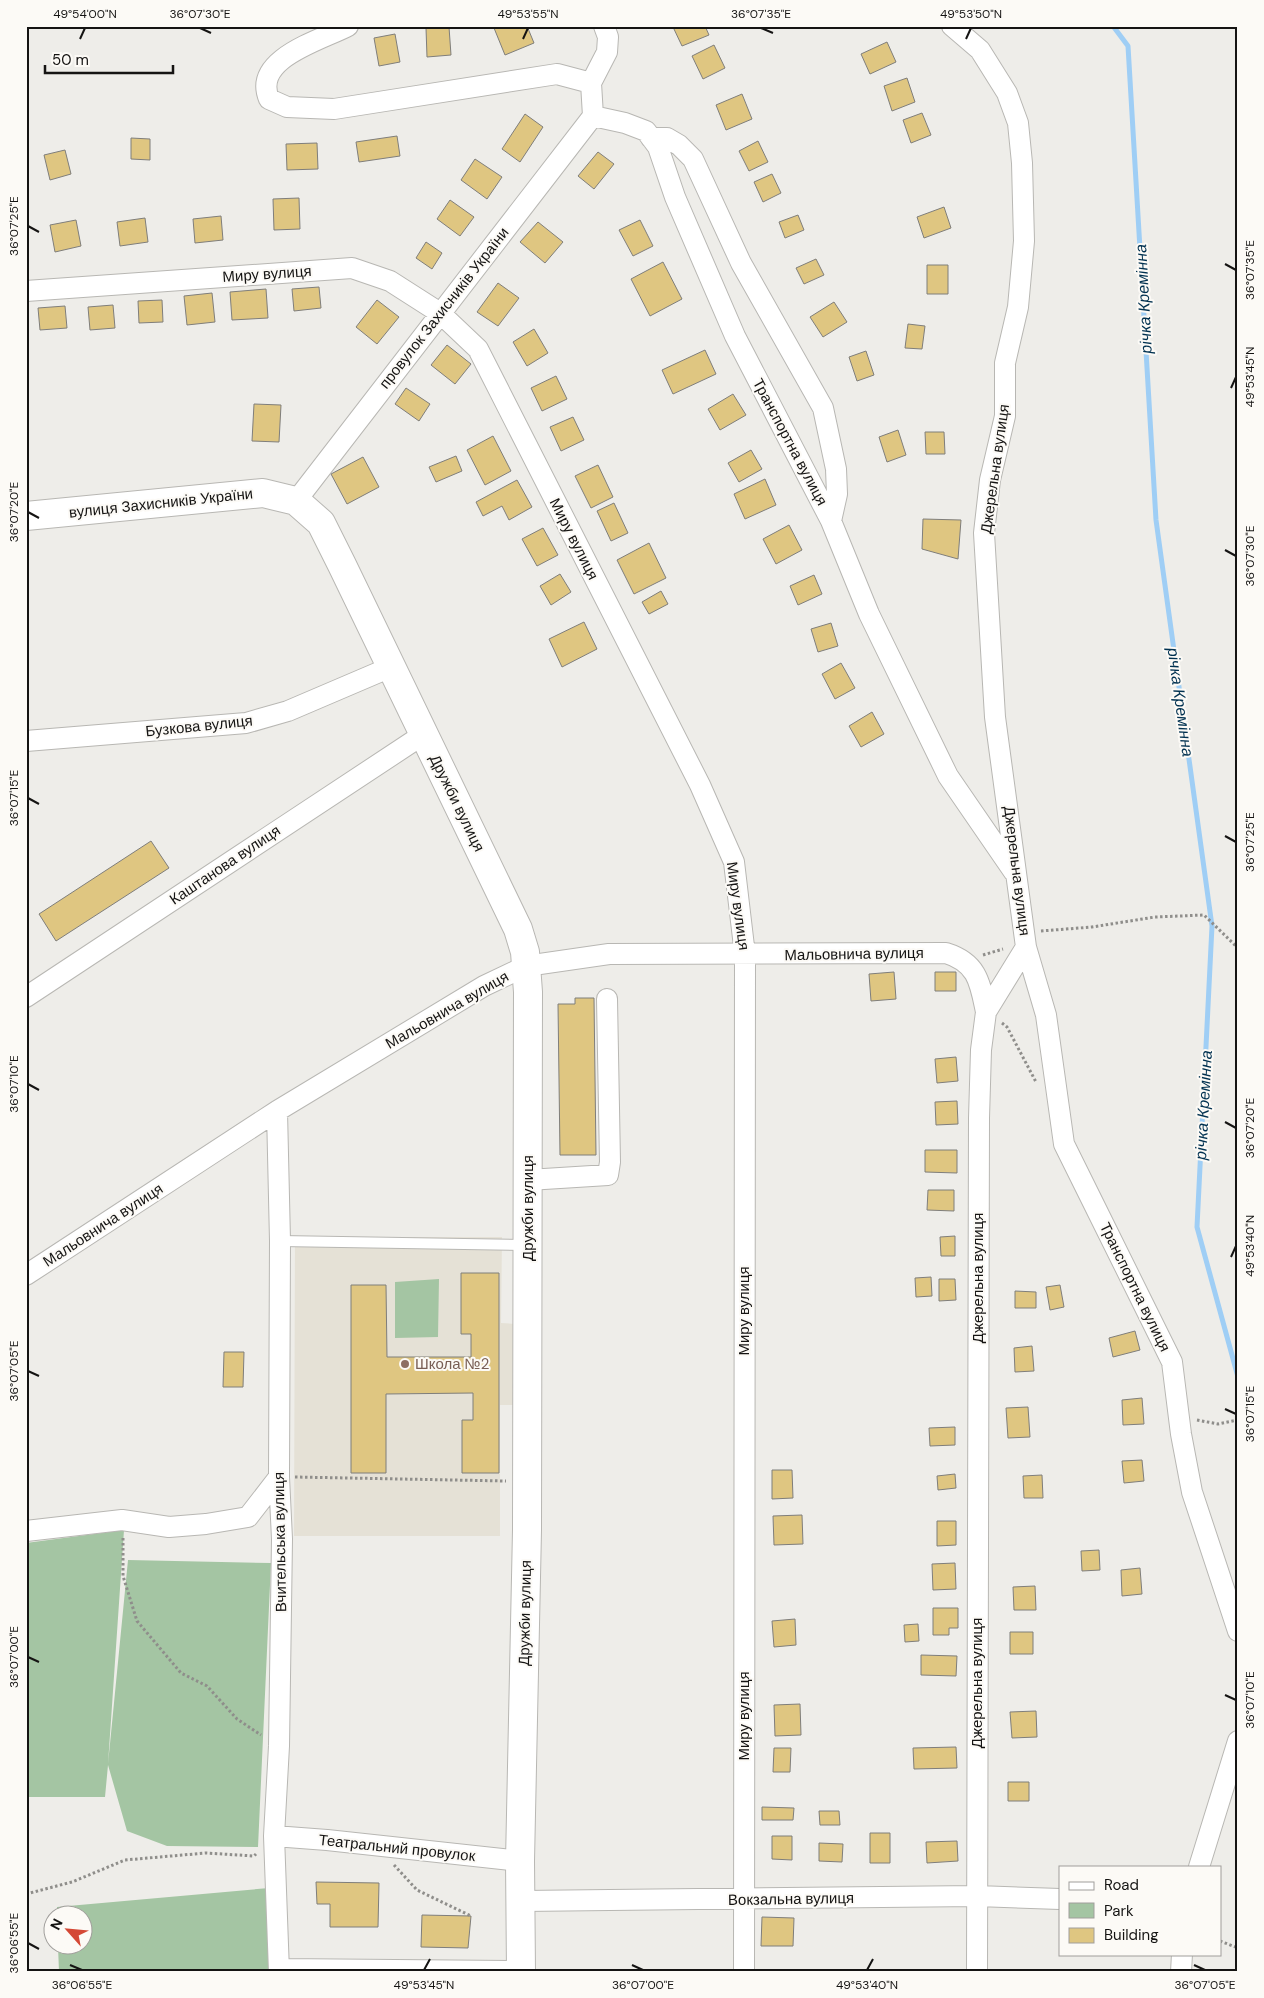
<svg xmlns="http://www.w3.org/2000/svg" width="1264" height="1998" viewBox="0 0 1264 1998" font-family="'DM Sans',sans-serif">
  <rect width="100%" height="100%" fill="#eeede9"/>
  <path fill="#e5e1d6" d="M295,1237H502L501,1323L516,1324V1405H500V1536H294Z"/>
  <path fill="#a4c5a3" d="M439,1279L438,1337L395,1338V1282Z
    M124,1530L108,1764L128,1560L271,1563L258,1847L167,1846L127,1831L108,1765L105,1797H26V1543Z
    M269,1888L268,1972H59L58,1946H82V1916L57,1915V1907Z"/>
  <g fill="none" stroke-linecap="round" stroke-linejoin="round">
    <path stroke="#9fcef5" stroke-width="5" d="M1113,26L1128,46L1156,520L1212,926L1197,1227L1238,1377"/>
  </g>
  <path fill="#dfc681" stroke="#7f7e7b" d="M497,26H527L534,43L505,55L494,28Z
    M705,26L709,35L682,46L673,27Z
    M449,27L451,55L427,57L426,28Z
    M395,34L400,62L379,66L374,38Z
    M887,42L896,62L870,74L861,54Z
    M714,45L725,68L703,79L692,56Z
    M907,78L915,102L892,111L884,86Z
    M742,94L752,119L726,130L716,105Z
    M922,113L931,135L911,143L903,120Z
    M525,114L543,127L520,162L502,149Z
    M397,136L400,156L359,162L356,142Z
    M131,138L150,139V160L131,159Z
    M758,141L768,162L749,171L739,151Z
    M317,143L318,169L287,170L286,144Z
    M65,150L71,174L50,180L44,155Z
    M598,152L614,164L594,189L578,176Z
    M475,159L502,177L487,199L461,180Z
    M772,174L781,193L763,202L754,182Z
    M299,198L300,229L274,230L273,199Z
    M450,200L474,217L460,236L437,219Z
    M944,207L951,228L924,238L917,217Z
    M798,215L804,230L785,238L779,222Z
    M221,216L223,240L195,243L193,219Z
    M145,218L148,242L120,246L117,222Z
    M76,220L81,246L55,252L50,225Z
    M640,220L653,246L633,256L619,230Z
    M538,222L563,242L545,263L520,242Z
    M426,242L442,253L432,269L416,258Z
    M816,259L824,275L804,284L796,268Z
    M663,262L682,299L650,316L631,279Z
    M927,265H948V294H927Z
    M498,283L519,298L498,326L477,312Z
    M319,287L321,308L294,311L292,289Z
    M266,289L268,318L232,320L230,292Z
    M212,293L215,322L187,325L184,296Z
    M162,300L163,322L139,323L138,301Z
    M377,300L399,317L377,344L356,327Z
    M834,302L847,322L823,337L810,317Z
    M113,305L115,328L90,330L88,307Z
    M65,306L67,328L40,330L38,308Z
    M908,324L925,326L922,349L905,348Z
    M534,329L548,353L527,366L513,342Z
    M447,345L471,364L455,384L431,365Z
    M705,350L716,374L673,394L662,370Z
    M866,351L874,375L857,381L849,357Z
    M556,376L567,399L542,411L531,388Z
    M406,388L430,404L419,421L395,404Z
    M733,394L746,415L720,430L708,409Z
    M254,404L281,405L279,442L252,441Z
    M573,417L584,440L561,451L550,427Z
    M898,430L906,455L887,462L879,437Z
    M925,432H944L945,454H926Z
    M493,436L511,471L485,485L467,450Z
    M751,450L762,469L739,482L728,463Z
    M456,456L462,471L436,482L429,467Z
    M363,457L379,487L347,504L331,474Z
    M598,465L613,497L591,508L575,476Z
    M765,479L776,505L745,519L734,494Z
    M517,480L532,507L509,520L502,506L483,516L476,502Z
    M614,503L628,533L611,541L597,511Z
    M923,519L961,520L958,559L922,549Z
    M789,525L802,550L776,564L763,539Z
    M543,528L558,555L537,566L522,539Z
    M649,543L666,578L634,594L617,560Z
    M560,574L571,592L551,605L540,586Z
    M814,575L822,594L798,605L790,586Z
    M661,591L668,604L649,614L642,602Z
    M584,622L597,649L562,667L549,639Z
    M831,623L838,646L818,652L811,629Z
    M841,663L855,688L835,699L822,674Z
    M872,712L884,734L861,747L849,726Z
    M151,841L169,868L56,941L39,914Z
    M894,972L896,999L871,1001L869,974Z
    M935,972H956V991H935Z
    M575,998H594L596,1155H560L558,1004H575Z
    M956,1057L958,1081L937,1083L935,1059Z
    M957,1101L958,1124L936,1125L935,1102Z
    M925,1150H957V1173L925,1172Z
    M928,1190H954V1211L927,1210Z
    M955,1236V1256H941L940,1237Z
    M461,1273H499V1473H462V1420H473V1393L386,1394V1473H351V1285H386L387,1357H471V1334H461Z
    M931,1277L932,1296L916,1297L915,1278Z
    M939,1279H955L956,1300L939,1301Z
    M1060,1285L1064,1307L1050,1310L1046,1287Z
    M1015,1291L1036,1292V1308H1015Z
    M1135,1331L1140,1350L1113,1357L1109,1338Z
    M1032,1346L1034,1371L1015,1372L1014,1348Z
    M224,1352H244L243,1387H223Z
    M1142,1398L1144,1424L1123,1425L1122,1400Z
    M1028,1407L1030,1437L1008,1438L1006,1408Z
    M955,1427V1445L930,1446L929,1428Z
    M1142,1460L1144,1481L1124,1483L1122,1461Z
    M772,1470H792L793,1498L772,1499Z
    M955,1474L956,1488L938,1490L937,1476Z
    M1042,1475L1043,1498H1024L1023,1476Z
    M802,1515L803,1544L774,1545L773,1516Z
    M937,1521H956V1545L937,1546Z
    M1099,1550L1100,1570L1082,1571L1081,1551Z
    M955,1563L956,1589L933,1590L932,1564Z
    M1140,1568L1142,1594L1122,1596L1121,1570Z
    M1035,1586L1036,1610H1014L1013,1587Z
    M933,1608H958V1628H949V1635H933Z
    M795,1619L796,1645L774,1647L772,1621Z
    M918,1624L919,1641L905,1642L904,1625Z
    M1010,1632H1033V1654H1010Z
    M921,1655L957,1656L956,1676L921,1675Z
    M800,1704L801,1735L775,1736L774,1705Z
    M1036,1711L1037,1737L1012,1738L1010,1712Z
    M956,1747L957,1768L914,1769L913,1748Z
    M774,1748H791L790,1772H773Z
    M1008,1782H1029V1801H1008Z
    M762,1807L794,1808L793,1820H762Z
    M819,1811H839L840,1825H820Z
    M870,1833H890V1863H870Z
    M772,1836H792V1860L772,1859Z
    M957,1841L958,1861L927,1863L926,1842Z
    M819,1843L843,1844L842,1862L819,1861Z
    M316,1882L379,1883L378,1927H330V1904H317Z
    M422,1915L471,1916L468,1948L421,1947Z
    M762,1917L794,1918L793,1946H761Z"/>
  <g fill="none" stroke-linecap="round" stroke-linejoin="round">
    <defs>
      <path id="lane" d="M280,1241L526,1245"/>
      <path id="street" d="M348,26C322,40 252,58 269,99L287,107L334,109L557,74L591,83
        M952,26L980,50L1007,93L1018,123L1022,163L1024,241L1018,307L1005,363V416L990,480L984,533L995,717L1026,947L1046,1015L1064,1144L1172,1362L1181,1434L1192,1492L1238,1631
        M593,116L625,123L646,131L658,147L675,197L735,336L831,521L869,614L948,776L1014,872
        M593,116L591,83L607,52L608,37L604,26
        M651,138H667L679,145L693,159L741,263L823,408L836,469L837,494L831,521
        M26,291L352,268L390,281L440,313L478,349L700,785L734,862L745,955L744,1972
        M296,501L593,116
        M26,741L246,723L288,711L391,667
        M26,997L424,734
        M277,1111L280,1241L279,1477L282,1539L279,1746L274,1836L279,1972
        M528,1180L608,1175L610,1162L607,999
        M26,1275L277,1111L484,986L526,966L609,954L946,953C978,963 980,983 986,1012
        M26,1531L122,1520L169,1527L206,1524L248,1517L279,1477
        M274,1836L327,1840L520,1861
        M1199,1867L1238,1741
        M522,1901L977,1896L1060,1899
        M280,1969L521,1971
        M977,1972L979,1118L981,1050L986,1012L1026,947
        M1181,1972L1182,1954"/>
      <path id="secondary" d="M26,516L263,493L296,501L321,523L342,565L518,929L525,952L528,992L527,1530L520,1861L521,1972"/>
    </defs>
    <use href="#lane" stroke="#b8b7b3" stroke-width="12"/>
    <use href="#street" stroke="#b8b7b3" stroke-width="22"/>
    <use href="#secondary" stroke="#b8b7b3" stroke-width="30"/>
    <path stroke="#8f8e8b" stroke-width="3" stroke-dasharray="2.5 2.5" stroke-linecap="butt" d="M1041,931L1092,927L1155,917L1204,915L1238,948
      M983,955L1003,949
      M1002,1023L1007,1027L1036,1082
      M1197,1420L1218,1424L1238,1420
      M295,1477L506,1481
      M123,1538V1576L137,1621L181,1673L207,1686L237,1719L261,1735
      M394,1865L417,1890L471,1916
      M26,1894L72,1882L125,1860L206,1853L254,1856L256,1854
      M1220,1941L1238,1948"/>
    <use href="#lane" stroke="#fff" stroke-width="10"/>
    <use href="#street" stroke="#fff" stroke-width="20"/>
    <use href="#secondary" stroke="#fff" stroke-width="28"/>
  </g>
  <path fill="none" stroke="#151413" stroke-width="2" d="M200,28L211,33M761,28L773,33M80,39L85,28M523,39L528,28M966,39L971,28M28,226L39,232M1225,264L1236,270M1231,388L1236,377M28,512L39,518M1225,550L1236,556M28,798L39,804M1225,836L1236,842M28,1084L39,1090M1225,1122L1236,1128M1231,1257L1236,1246M28,1371L39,1376M1225,1409L1236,1414M28,1657L39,1662M1225,1695L1236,1700M28,1943L39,1949M70,1965L82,1970M632,1965L643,1970M1194,1965L1205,1970M424,1970L430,1959M867,1970L873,1959"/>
  <circle fill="#8d6e63" stroke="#fcfaf6" stroke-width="2" cx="405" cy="1364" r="5"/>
  <g text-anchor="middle" stroke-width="4" stroke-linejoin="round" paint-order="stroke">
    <g font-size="15" fill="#151413" stroke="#fcfaf6">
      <text transform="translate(267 274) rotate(-4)" y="5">Миру вулиця</text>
      <text transform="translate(444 308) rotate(-52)" y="5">провулок Захисників України</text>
      <text transform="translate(790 442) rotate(62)" y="5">Транспортна вулиця</text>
      <text transform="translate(995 469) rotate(-82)" y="5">Джерельна вулиця</text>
      <text transform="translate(161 503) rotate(-6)" y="5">вулиця Захисників України</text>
      <text transform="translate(574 539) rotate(63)" y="5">Миру вулиця</text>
      <text transform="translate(199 726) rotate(-6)" y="5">Бузкова вулиця</text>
      <text transform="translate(457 803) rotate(64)" y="5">Дружби вулиця</text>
      <text transform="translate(225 865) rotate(-34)" y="5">Каштанова вулиця</text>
      <text transform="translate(1017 871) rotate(83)" y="5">Джерельна вулиця</text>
      <text transform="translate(738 906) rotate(82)" y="5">Миру вулиця</text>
      <text transform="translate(854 954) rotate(-1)" y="5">Мальовнича вулиця</text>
      <text transform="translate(447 1010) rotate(-30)" y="5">Мальовнича вулиця</text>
      <text transform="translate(528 1208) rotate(-90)" y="5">Дружби вулиця</text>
      <text transform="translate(103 1225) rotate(-33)" y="5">Мальовнича вулиця</text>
      <text transform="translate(978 1278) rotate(-90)" y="5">Джерельна вулиця</text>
      <text transform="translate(1135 1287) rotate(64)" y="5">Транспортна вулиця</text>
      <text transform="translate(744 1311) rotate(-90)" y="5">Миру вулиця</text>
      <text transform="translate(280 1542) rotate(-91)" y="5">Вчительська вулиця</text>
      <text transform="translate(525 1613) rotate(-89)" y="5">Дружби вулиця</text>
      <text transform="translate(977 1683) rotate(-90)" y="5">Джерельна вулиця</text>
      <text transform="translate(744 1716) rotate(-90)" y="5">Миру вулиця</text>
      <text transform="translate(397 1848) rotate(6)" y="5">Театральний провулок</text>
      <text transform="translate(791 1899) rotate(-1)" y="5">Вокзальна вулиця</text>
    </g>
    <g font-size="15" fill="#785e54" stroke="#fcfaf6" text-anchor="start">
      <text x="415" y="1369">Школа №2</text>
    </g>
    <g font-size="16" font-style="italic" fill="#013150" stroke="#fcfaf6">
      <text transform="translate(1143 299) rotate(-93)" y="6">річка Кремінна</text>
      <text transform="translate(1181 702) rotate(82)" y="6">річка Кремінна</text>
      <text transform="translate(1203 1105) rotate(-87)" y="6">річка Кремінна</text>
    </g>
  </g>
  <rect width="1264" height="1998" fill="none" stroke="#fcfaf6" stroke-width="55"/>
  <rect x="1059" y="1866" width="162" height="90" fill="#fcfaf6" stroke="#a09e9b"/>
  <rect x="1069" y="1882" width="25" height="8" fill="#ffffff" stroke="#a09e9b"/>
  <text x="1104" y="1890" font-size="15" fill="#151413">Road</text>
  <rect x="1069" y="1903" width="25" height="15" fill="#a4c5a3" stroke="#a09e9b"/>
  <text x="1104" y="1916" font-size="15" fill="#151413">Park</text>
  <rect x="1069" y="1928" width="25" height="15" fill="#dfc681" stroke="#a09e9b"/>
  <text x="1104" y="1940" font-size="15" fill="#151413">Building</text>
  <g transform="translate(68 1930) rotate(297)"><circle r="24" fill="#fcfaf6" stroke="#a09e9b"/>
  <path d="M0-4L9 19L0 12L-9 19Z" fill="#d44835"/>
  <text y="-8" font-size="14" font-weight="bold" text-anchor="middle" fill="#151413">N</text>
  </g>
  <path d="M45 65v8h128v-8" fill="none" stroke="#151413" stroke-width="2.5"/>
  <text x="52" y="65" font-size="15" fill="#151413" stroke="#fcfaf6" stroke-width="4" paint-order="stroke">50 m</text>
  <rect x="28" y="28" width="1208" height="1942" fill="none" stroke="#151413" stroke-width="2"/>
  <g font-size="12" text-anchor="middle" fill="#151413">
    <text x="85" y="18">49°54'00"N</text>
    <text x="200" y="18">36°07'30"E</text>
    <text x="528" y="18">49°53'55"N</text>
    <text x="761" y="18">36°07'35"E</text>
    <text x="971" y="18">49°53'50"N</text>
    <text transform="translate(14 226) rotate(-90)" y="4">36°07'25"E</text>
    <text transform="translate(1250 270) rotate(-90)" y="4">36°07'35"E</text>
    <text transform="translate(1250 377) rotate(-90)" y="4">49°53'45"N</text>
    <text transform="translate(14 512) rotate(-90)" y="4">36°07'20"E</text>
    <text transform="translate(1250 556) rotate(-90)" y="4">36°07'30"E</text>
    <text transform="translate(14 798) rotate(-90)" y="4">36°07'15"E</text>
    <text transform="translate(1250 842) rotate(-90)" y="4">36°07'25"E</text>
    <text transform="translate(14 1084) rotate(-90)" y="4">36°07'10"E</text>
    <text transform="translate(1250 1128) rotate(-90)" y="4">36°07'20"E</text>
    <text transform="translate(1250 1246) rotate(-90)" y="4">49°53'40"N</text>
    <text transform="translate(14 1371) rotate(-90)" y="4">36°07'05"E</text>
    <text transform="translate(1250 1414) rotate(-90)" y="4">36°07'15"E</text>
    <text transform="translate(14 1657) rotate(-90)" y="4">36°07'00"E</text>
    <text transform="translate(1250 1700) rotate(-90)" y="4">36°07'10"E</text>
    <text transform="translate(14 1943) rotate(-90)" y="4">36°06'55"E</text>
    <text x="82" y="1989">36°06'55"E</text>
    <text x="424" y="1989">49°53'45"N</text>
    <text x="643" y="1989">36°07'00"E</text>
    <text x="867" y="1989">49°53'40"N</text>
    <text x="1205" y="1989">36°07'05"E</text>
  </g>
</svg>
